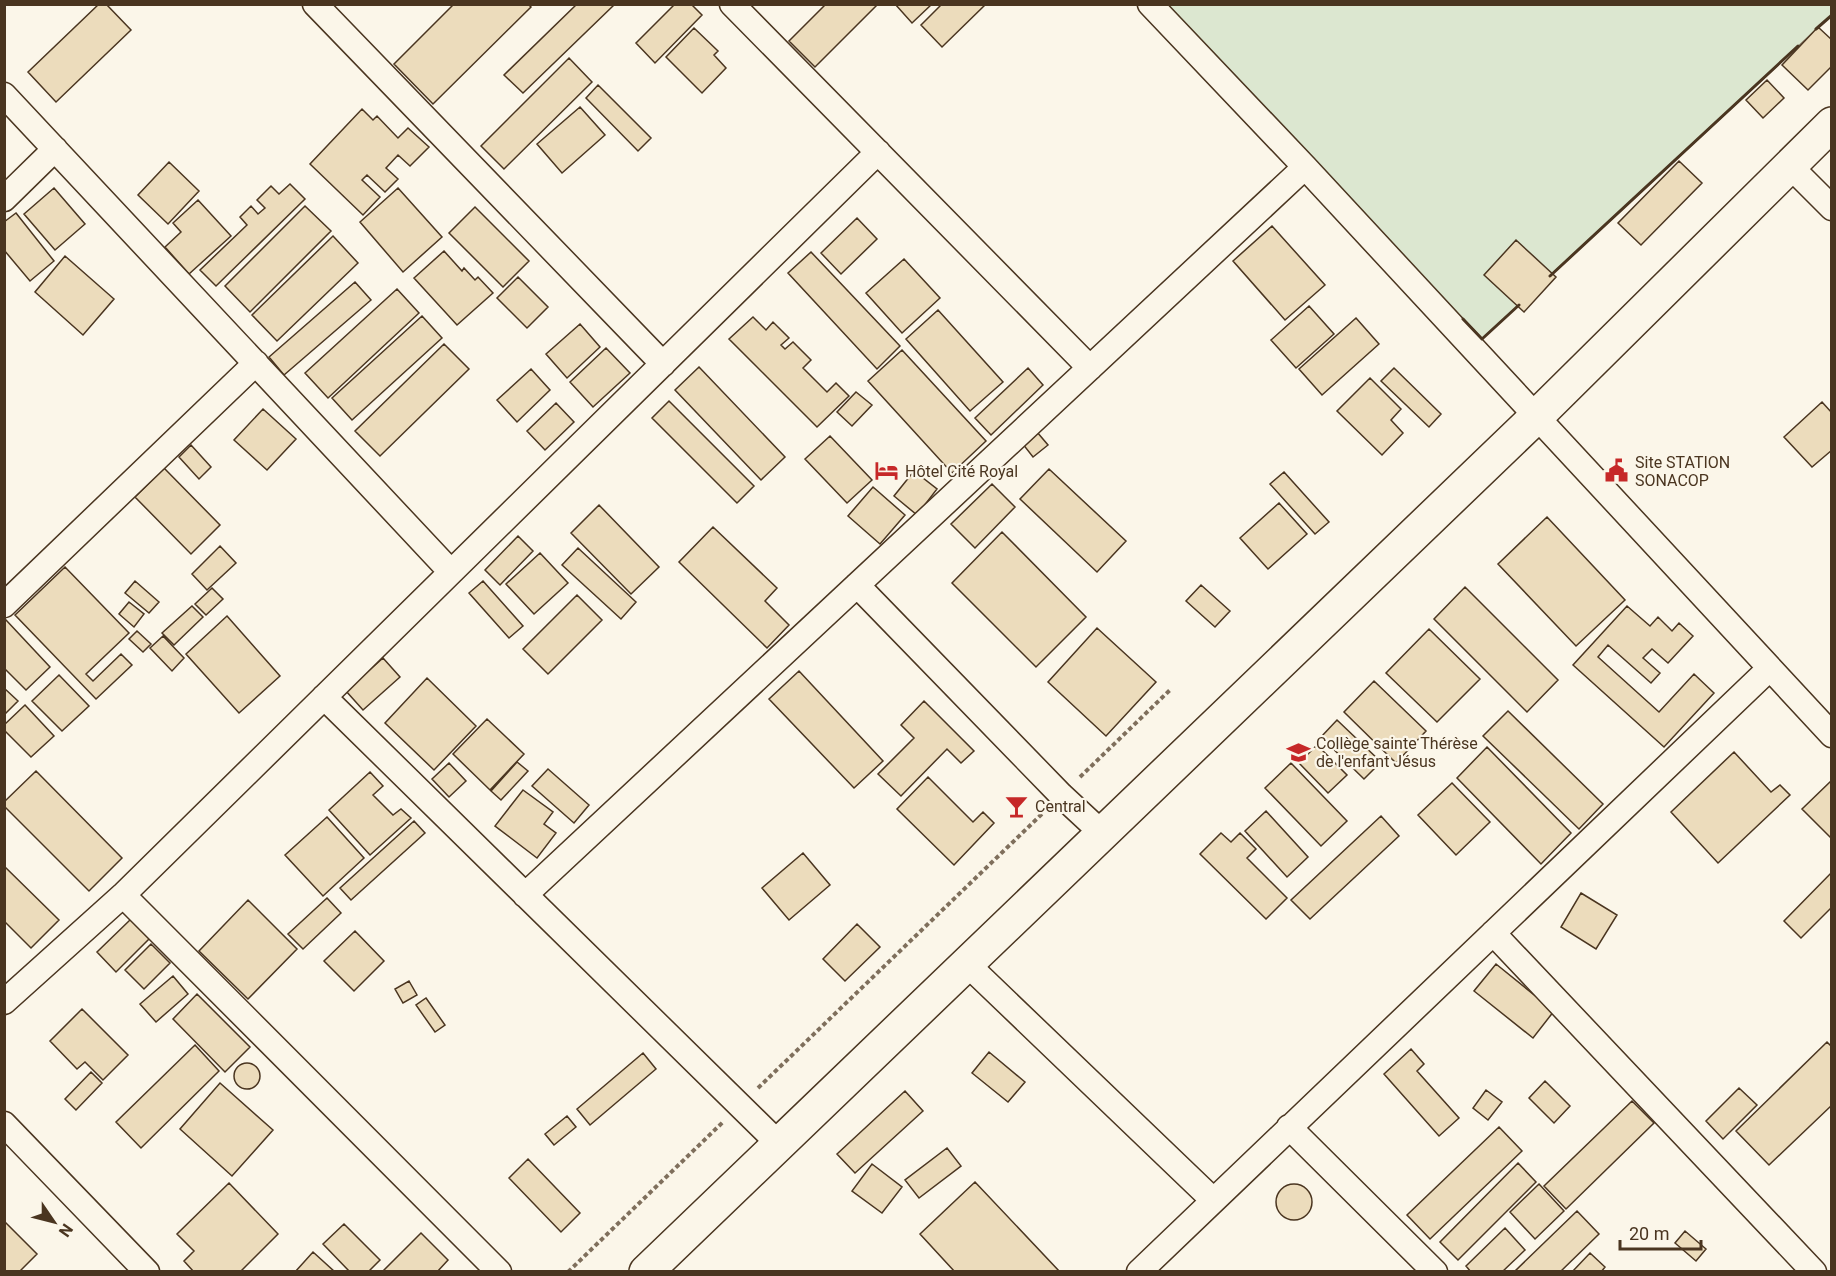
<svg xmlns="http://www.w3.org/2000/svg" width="1836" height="1276" viewBox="0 0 1836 1276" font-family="Roboto,sans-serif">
  <rect width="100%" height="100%" fill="#fbf6e9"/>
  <path fill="#dce7d0" stroke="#887966" stroke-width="1.5" d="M1831,4L1832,15L1482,339L1163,5Z"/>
  <path fill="#ecdcbc" stroke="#4a3520" stroke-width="1.5" d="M99,4H106L131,30L56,102L28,72Z
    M454,4H528L531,7L433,104L394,64Z
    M577,4H615L523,93L504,75Z
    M675,4H691L702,15L655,63L636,43Z
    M826,4H878L815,67L789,41Z
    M895,4H932L912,23Z
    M942,4H986L942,47L921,25Z
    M1818,27L1832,40V66L1808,90L1782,65Z
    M694,28L718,51L714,55L726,68L702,93L666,57Z
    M569,58L592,82L504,169L481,146Z
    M1767,80L1784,98L1763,118L1746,100Z
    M598,85L651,138L638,151L586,98Z
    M580,107L605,135L562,173L537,144Z
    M362,109L373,120L377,116L398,138L408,128L429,147L410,166L398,155L386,168L398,179L385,192L367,175L362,180L380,197L363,215L310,164Z
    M1679,161L1702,183L1641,245L1618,223Z
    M169,162L199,191L168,224L138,195Z
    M290,184L305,199L216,286L200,270L247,225L240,217L251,206L258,214L265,208L257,200L271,186L279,194Z
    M54,188L85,224L55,250L24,214Z
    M398,188L442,237L403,272L360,222Z
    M198,200L231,236L189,274L165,247L181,232L173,223Z
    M305,206L331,231L250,312L225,286Z
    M475,207L529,261L503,287L449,233Z
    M16,213L54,261L30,281L4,250V222Z
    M857,218L877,239L841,274L821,253Z
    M1272,226L1325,285L1285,320L1233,261Z
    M333,236L358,263L277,341L252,315Z
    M1516,240L1556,277L1524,312L1484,275Z
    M444,251L462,271L464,268L475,280L478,277L493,293L457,325L414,278Z
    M811,252L900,346L877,369L788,273Z
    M65,256L114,299L83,335L35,292Z
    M904,259L940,298L902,333L866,293Z
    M518,277L548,307L527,328L497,298Z
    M355,282L371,300L284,375L269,357Z
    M397,289L419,313L328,398L305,373Z
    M1309,306L1334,334L1296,368L1271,340Z
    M938,310L1003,382L970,411L906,339Z
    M422,316L442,338L352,420L332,398Z
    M753,317L766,330L773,322L789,338L781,345L785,349L793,342L811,360L803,368L827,392L836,383L849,396L817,427L729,339Z
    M1356,318L1379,344L1322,395L1299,369Z
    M580,324L600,347L567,378L546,354Z
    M444,344L469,369L380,456L355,431Z
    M606,348L630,373L593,407L570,382Z
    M902,350L986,441L952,473L868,381Z
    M699,367L785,457L761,480L675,390Z
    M1028,368L1043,385L991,435L975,418Z
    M1394,368L1441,414L1429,427L1381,381Z
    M531,369L550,390L517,422L497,400Z
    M1370,378L1401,409L1391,420L1403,433L1382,455L1337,411Z
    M856,392L872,405L852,426L837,412Z
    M669,401L754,486L737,503L652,418Z
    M1822,402L1832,413V450L1812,467L1784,437Z
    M556,403L574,422L545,450L527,431Z
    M263,409L296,439L267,470L234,440Z
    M1037,432L1048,445L1033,457L1022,443Z
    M830,436L872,480L847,503L805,459Z
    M191,445L211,467L199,479L179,457Z
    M164,468L220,525L191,554L135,497Z
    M1049,469L1126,541L1097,572L1020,499Z
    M914,471L937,489L917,515L894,496Z
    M1284,472L1329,522L1315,534L1270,484Z
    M992,484L1015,507L975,548L951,524Z
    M873,487L905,515L880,544L848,516Z
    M1279,503L1307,534L1268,569L1240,538Z
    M599,505L659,567L631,594L571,533Z
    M1547,517L1625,600L1576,646L1498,564Z
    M713,527L777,588L765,601L789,625L767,648L679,562Z
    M1002,532L1086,617L1036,667L952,583Z
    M518,536L533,551L500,585L485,570Z
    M220,546L236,563L207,590L192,574Z
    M578,548L636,602L621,619L562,565Z
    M540,553L568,583L534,614L506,584Z
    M65,567L129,633L86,674L93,681L121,654L132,665L96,699L15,615Z
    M135,581L159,602L149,613L125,593Z
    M483,581L523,626L509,638L469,593Z
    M1201,585L1230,611L1215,627L1186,601Z
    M1465,587L1558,680L1527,712L1434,619Z
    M212,588L223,599L206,615L195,604Z
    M577,595L602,620L548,674L523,649Z
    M129,602L144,614L134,627L119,614Z
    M192,606L203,617L174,645L162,633Z
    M1627,606L1650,626L1658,617L1672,631L1679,623L1693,636L1668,663L1652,649L1643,658L1660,673L1651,683L1608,645L1598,657L1659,712L1694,674L1714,693L1664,747L1573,665Z
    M227,616L280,676L239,713L186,654Z
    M6,620L50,667L26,690L4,668V622Z
    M1097,628L1156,682L1106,736L1048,682Z
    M1429,629L1480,679L1437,722L1386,673Z
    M137,631L151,644L143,652L129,639Z
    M163,636L184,658L172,671L150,648Z
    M383,658L400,677L363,710L346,691Z
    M799,671L883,761L854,788L769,699Z
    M59,675L89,706L62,731L32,701Z
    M427,678L476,726L434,770L385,723Z
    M1374,681L1426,731L1396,763L1344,712Z
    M4,688L18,701L4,715Z
    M924,701L974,751L961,763L947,749L901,796L878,774L914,738L901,725Z
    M25,705L54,736L31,757L4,730V725Z
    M1508,711L1603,804L1579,829L1483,736Z
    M487,719L524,754L490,790L453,754Z
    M1337,720L1381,762L1364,779L1321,737Z
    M1317,745L1347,775L1328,793L1299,763Z
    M1487,747L1571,833L1541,864L1457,778Z
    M1734,752L1771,792L1780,785L1790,795L1718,863L1671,812Z
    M517,762L528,771L501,800L491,791Z
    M449,763L466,781L449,797L432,779Z
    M1291,763L1347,821L1321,846L1265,788Z
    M548,769L589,805L574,823L532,786Z
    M36,771L122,858L89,891L4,806V802Z
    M370,772L383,786L373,795L393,815L401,809L411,818L370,855L329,810Z
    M928,777L973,822L983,812L994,823L954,865L897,809Z
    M1831,781H1832V839L1802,809Z
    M1452,783L1490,822L1456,855L1418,815Z
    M523,790L553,812L544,824L556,833L537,858L495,826Z
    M1266,811L1308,857L1287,877L1245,831Z
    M1381,816L1399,836L1310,919L1291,900Z
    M327,817L364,858L323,896L285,855Z
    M414,821L425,833L351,900L340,888Z
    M1221,833L1231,842L1240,833L1256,849L1247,858L1287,898L1266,919L1200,854Z
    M803,853L830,885L789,920L762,888Z
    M4,866L59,920L31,948L4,921Z
    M1832,872V907L1801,938L1784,921Z
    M1581,893L1617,915L1596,949L1561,927Z
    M327,898L341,913L303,949L288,934Z
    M248,900L297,949L248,999L199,951Z
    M131,919L150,938L116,972L97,952Z
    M857,924L880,947L845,981L823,959Z
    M355,931L384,961L354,991L324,961Z
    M151,944L170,963L144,989L125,970Z
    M1496,964L1554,1011L1533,1038L1474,991Z
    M173,976L188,994L156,1022L140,1004Z
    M409,981L417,995L403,1003L395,989Z
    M197,994L250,1047L225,1072L173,1019Z
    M426,998L445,1025L435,1032L416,1005Z
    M82,1009L128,1055L103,1080L85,1062L77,1069L50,1041Z
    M1827,1042L1832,1047V1105L1769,1165L1736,1131Z
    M195,1045L219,1071L141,1148L116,1122Z
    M1411,1049L1424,1064L1417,1071L1459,1118L1439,1136L1384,1074Z
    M989,1052L1025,1082L1008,1102L972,1073Z
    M643,1053L656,1069L590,1125L577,1109Z
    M234 1076a13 13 0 1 1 26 0a13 13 0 1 1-26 0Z
    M91,1072L102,1083L76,1110L65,1099Z
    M1545,1081L1570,1106L1554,1123L1529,1098Z
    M220,1083L273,1130L232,1176L180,1129Z
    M1739,1088L1757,1105L1723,1139L1706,1121Z
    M1486,1090L1502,1102L1488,1120L1473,1108Z
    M905,1091L923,1111L855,1173L837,1154Z
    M1632,1101L1654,1123L1566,1209L1544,1186Z
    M567,1116L576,1127L554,1145L545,1134Z
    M1499,1127L1522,1151L1430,1239L1407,1215Z
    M947,1148L961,1166L919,1198L905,1180Z
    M528,1159L580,1213L561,1232L509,1178Z
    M1518,1163L1536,1182L1458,1260L1440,1242Z
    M872,1164L902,1187L882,1213L852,1191Z
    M975,1182L1060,1272H955L920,1234Z
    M229,1183L278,1234L240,1272H194L184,1261L194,1251L177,1234Z
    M1539,1184L1564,1211L1535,1239L1510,1212Z
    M1276 1202a18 18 0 1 1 36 0a18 18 0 1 1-36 0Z
    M1577,1211L1599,1234L1560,1272H1514Z
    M4,1221L37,1254L19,1272H4Z
    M344,1224L380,1260L368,1272H350L323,1244Z
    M1505,1228L1525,1250L1502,1272H1471L1466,1266Z
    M1685,1231L1706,1249L1696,1261L1675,1243Z
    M421,1233L448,1260L437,1272H382Z
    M313,1252L335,1272H295Z
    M1590,1253L1605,1267L1601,1272H1572Z"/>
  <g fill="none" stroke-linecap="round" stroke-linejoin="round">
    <defs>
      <path id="street" d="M315,4L663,364
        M732,4L1090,368
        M1150,4L1305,167L1832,735
        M4,95L451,572
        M1789,165L1832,208
        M4,199L55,149
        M857,585L1061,795L1103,834
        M4,605L256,363
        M324,697L779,1144
        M123,895L499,1272
        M525,895L1305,167
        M1493,933L1814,1272
        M967,964L1213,1200
        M4,1002L123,895L878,152
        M4,1124L147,1272
        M1289,1127L1435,1272
        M1139,1272L1769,669"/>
      <path id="secondary" d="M646,1272L1537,416L1832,124"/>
    </defs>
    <use href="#street" stroke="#4a3520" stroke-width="27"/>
    <use href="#secondary" stroke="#4a3520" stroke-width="36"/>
    <path stroke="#7f6f5c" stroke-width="4" stroke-dasharray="4.5 3" stroke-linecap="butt" d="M1080,777L1171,689
      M758,1088L1044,812
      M568,1272L723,1122"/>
    <use href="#street" stroke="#fbf6e9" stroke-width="24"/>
    <use href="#secondary" stroke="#fbf6e9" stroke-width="33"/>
    <path stroke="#4a3520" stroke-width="3" d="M1816,29L1832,15
      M1550,276L1798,46
      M1463,319L1482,339L1519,305"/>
  </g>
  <defs>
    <symbol id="hotel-bare" viewBox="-9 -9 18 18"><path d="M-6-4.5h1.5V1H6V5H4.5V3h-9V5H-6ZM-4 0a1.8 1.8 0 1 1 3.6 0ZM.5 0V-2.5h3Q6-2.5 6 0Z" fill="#c62828" stroke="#fbf6e9" stroke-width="2.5" paint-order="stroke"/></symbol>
    <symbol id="civic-bare" viewBox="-9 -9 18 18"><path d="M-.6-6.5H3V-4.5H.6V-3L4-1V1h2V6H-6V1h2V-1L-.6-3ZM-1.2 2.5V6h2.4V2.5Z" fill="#c62828" stroke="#fbf6e9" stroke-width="2.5" paint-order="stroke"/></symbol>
    <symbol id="school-bare" viewBox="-9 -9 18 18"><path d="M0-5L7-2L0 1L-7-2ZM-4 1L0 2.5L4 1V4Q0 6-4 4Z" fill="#c62828" stroke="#fbf6e9" stroke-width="2.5" paint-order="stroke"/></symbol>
    <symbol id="bar-bare" viewBox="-9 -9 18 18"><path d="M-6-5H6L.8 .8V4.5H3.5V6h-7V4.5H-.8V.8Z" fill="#c62828" stroke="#fbf6e9" stroke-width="2.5" paint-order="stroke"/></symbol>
  </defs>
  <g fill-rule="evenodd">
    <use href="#hotel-bare" x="870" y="454" width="33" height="33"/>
    <use href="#civic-bare" x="1600" y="454" width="33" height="33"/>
    <use href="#school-bare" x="1282" y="736" width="33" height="33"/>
    <use href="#bar-bare" x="1000" y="790" width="33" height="33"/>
  </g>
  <g text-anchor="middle" stroke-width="4.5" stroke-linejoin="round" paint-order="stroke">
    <g font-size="16" fill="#4a3520" stroke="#fbf6e9" text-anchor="start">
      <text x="1635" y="468">Site STATION<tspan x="1635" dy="18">SONACOP</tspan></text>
      <text x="905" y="477">Hôtel Cité Royal</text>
      <text x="1316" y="749">Collège sainte Thérèse<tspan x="1316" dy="18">de l'enfant Jésus</tspan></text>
      <text x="1035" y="812">Central</text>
    </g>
  </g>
  <rect width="1836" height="1276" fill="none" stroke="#4a3520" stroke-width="12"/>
  <g transform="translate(54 1222) rotate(125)" stroke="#fbf6e9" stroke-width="4.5" paint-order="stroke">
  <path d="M0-4.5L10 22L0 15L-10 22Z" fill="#4a3520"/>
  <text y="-9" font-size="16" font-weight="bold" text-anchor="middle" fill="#4a3520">N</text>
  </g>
  <path d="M1620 1240v9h81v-9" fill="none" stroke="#4a3520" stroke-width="3"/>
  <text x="1629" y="1240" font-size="18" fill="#4a3520" stroke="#fbf6e9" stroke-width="4.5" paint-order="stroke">20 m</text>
</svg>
